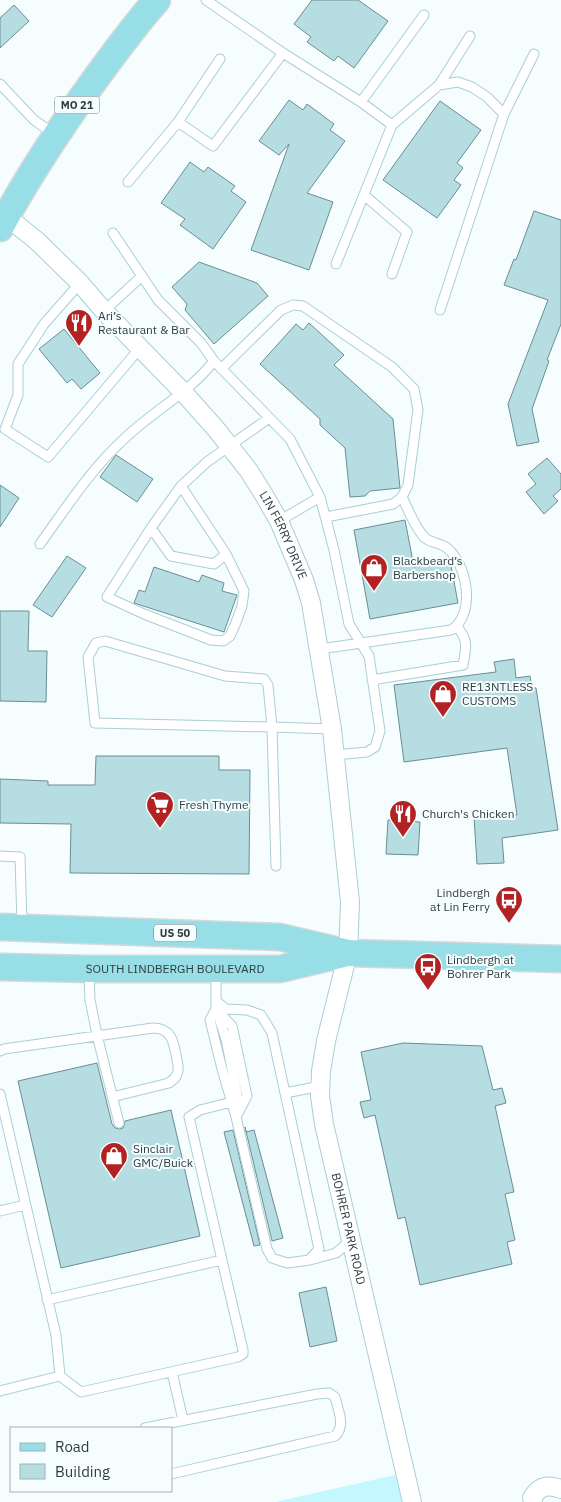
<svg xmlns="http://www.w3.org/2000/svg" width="561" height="1502" viewBox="0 0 561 1502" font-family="'IBM Plex Sans',sans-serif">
  <rect width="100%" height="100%" fill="#f6fdfe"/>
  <path fill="#c5f7fe" d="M395,1475L402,1502H275Z"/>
  <path fill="#b6dde2" stroke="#6a8e93" d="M312,0H358L388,21L354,68L338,56L334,61L307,42L311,37L294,24Z
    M14,5L29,21L0,48V18Z
    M289,100L303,110L307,104L334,124L330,130L345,141L307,193L333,202L309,270L251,250L289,144L279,155L259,141Z
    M440,101L481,130L457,163L463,168L454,180L461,185L437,218L383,180Z
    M190,162L204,172L208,167L235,186L231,191L246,202L213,249L180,225L185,219L161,203Z
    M534,211L561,220V324L547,360L549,361L532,409L539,442L517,446L508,404L548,300L504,285L514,259L516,260Z
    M199,262L257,283L268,296L214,344L185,310L187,304L172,287Z
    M309,323L344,355L334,365L393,419L400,488L370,491L365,496L350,497L345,448L320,425V419L260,364L296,324L303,330Z
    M64,329L100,373L81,389L72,379L67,383L39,349Z
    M116,455L153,479L137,502L100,477Z
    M547,458L561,474V489L553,496L558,501L544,514L526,492L536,484L528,474Z
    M0,485L19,498L0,527Z
    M405,520L414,567L450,560L458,603L370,619L354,530Z
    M67,556L86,568L52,617L33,605Z
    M154,567L199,582L202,575L224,583L222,591L237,595L224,632L134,603L139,590L145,592Z
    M0,611H29L28,651H47L46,702L0,701Z
    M514,659L516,678L530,676L532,688H536L558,830L502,838L504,863L477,864L474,817L517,815L507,748L404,762L394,685L496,672L494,662Z
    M96,756H219V770H250L249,874L70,873L71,824L0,823V779L48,781V785H95Z
    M388,820L420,822L418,855L386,854Z
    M403,1043L482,1046L493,1090L502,1088L506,1103L495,1106L514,1192L505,1194L515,1240L507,1242L512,1264L420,1285L405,1217L398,1219L375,1115L364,1118L360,1102L371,1100L361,1052Z
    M97,1063L112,1124L115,1128L120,1129L123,1128L125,1121L171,1110L200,1236L61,1268L18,1081Z
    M245,1127L246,1132L254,1130L283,1238L272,1241Z
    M233,1130L260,1245L254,1246L224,1132Z
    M326,1287L337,1341L310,1347L299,1293Z"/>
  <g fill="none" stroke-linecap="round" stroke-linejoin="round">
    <defs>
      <path id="service" d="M206,0L283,53L361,102L392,125
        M220,59L178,122L213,146L283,53
        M0,84L34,120L54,134
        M439,85L470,36
        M361,102L424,15
        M504,114L534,54
        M128,182L178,122
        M364,195L407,232L392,274
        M336,264L392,125L439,85L458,82L472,87L487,97L504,114L440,310
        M80,283L44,324L18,364V395L5,429L48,457L140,348
        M104,311L142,276
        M214,361L290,439L320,497L334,550L349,624L369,656L380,731L375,747L367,752L335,755
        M221,369L281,310L293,305L303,306L392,367L414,389L418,410L408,485L402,497L393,504L326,517
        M181,486L226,554L214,564L171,556L151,528L181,486L207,462L269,418
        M279,521L320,497
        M151,528L107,597L144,614L211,640L223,641L230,636L235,625L242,606L244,591L226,554
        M40,544C66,508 91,469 124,439C153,411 189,393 214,361L201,343L158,300L113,233
        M320,649L451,630C476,615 468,565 447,548C441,543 431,543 425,538C415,528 409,511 402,497
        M372,680L463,665C466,647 469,642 457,626
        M0,856L20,857L22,925
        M276,866L272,727L268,685L264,679L225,676L105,641L96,643L88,657L95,723L272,727L332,729
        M216,971V1009L226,1039L237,1094V1110
        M89,972L90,1000L97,1035L119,1123
        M216,1001L226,1009L247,1010L261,1015L272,1033L319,1249L310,1259
        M0,1051L4,1049L153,1028C175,1028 174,1048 178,1065C179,1074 176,1078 169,1083L112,1097
        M285,1093L321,1086
        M0,1094L56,1335L60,1376L0,1391
        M236,1117L247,1096L232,1026L216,1009L210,1020L222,1069L236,1117L267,1249L272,1258L287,1263L310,1260L336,1253L351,1240
        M0,1211L25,1205
        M222,1260L189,1117L200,1110L232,1102
        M47,1300L222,1260L243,1350V1354L238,1357L81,1392L60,1376
        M172,1372L183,1420
        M145,1428L317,1394L329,1393L335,1397C338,1410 346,1426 335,1436L171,1474"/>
      <g id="minor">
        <path id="s1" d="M6,216L37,241L80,283L104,311L183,392L216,429L249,471L264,495L279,521L304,580L311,603L332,729L350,902L348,953L326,1041L321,1071L320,1096L324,1124L412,1502"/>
        <path d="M533,1502L532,1498C539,1486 548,1484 561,1489"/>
      </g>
      <g id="primary">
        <path d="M0,228C27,178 58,131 91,85C112,56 133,27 157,0"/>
        <path d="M0,927L280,937L348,953L561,959"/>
        <path id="s2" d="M0,967L89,969H280L343,954"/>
      </g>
    </defs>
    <use href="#service" stroke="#a9cfd4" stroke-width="11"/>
    <use href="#minor" stroke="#a9cfd4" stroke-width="20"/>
    <use href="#primary" stroke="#d5d8d9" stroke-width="29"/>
    <use href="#service" stroke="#fff" stroke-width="9"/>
    <use href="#minor" stroke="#fff" stroke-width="18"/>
    <use href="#primary" stroke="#98dee6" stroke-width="26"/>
  </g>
  <defs>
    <symbol id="restaurant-pin" viewBox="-11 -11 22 30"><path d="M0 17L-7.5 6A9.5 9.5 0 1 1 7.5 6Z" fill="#b32223" stroke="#f6fdfe"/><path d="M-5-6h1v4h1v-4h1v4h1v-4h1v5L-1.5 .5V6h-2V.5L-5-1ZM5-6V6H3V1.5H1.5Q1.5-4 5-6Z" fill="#fff"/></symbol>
    <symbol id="shop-pin" viewBox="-11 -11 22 30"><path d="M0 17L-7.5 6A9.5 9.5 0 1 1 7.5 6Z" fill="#b32223" stroke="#f6fdfe"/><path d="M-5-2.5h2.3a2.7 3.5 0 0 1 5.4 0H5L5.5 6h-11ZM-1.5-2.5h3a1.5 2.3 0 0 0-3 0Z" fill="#fff"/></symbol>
    <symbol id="supermarket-pin" viewBox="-11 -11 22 30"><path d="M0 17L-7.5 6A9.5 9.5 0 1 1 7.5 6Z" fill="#b32223" stroke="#f6fdfe"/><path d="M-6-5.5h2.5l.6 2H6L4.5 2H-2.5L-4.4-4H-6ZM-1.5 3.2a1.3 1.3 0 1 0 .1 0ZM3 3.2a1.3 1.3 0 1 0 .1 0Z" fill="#fff"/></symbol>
    <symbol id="bus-pin" viewBox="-11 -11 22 30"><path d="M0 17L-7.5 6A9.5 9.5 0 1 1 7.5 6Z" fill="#b32223" stroke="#f6fdfe"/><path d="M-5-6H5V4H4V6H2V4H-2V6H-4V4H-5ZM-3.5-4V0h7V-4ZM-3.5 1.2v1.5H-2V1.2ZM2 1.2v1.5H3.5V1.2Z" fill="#fff"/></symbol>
  </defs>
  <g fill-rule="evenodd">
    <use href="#restaurant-pin" x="63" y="307" width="32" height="43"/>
    <use href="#shop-pin" x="358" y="552" width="32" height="43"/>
    <use href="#shop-pin" x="427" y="678" width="32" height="43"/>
    <use href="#supermarket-pin" x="144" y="789" width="32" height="43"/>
    <use href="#restaurant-pin" x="387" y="798" width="32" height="43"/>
    <use href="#bus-pin" x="493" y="884" width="32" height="43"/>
    <use href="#bus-pin" x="412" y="951" width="32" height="43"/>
    <use href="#shop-pin" x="98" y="1140" width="32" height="43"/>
  </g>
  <g text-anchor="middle" stroke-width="4" stroke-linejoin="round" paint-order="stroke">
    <g fill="#f6fdfe" stroke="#6a7779" stroke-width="1">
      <rect x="54.5" y="96.5" width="45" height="17" rx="4"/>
      <rect x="154" y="924.5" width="42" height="17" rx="4"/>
    </g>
    <g font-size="11" font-weight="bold" fill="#2e3e40">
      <text x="77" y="109">MO 21</text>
      <text x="175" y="937">US 50</text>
    </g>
    <g font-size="12" fill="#2e3e40" stroke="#f6fdfe" text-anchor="start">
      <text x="98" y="320">Ari’s<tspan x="98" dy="14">Restaurant &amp; Bar</tspan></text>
      <text x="393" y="565">Blackbeard’s<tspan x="393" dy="14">Barbershop</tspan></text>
      <text x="462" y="691">RE13NTLESS<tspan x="462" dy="14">CUSTOMS</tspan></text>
      <text x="179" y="809">Fresh Thyme</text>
      <text x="422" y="818">Church's Chicken</text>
      <text x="490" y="897" text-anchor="end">Lindbergh<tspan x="490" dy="14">at Lin Ferry</tspan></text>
      <text x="447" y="964">Lindbergh at<tspan x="447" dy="14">Bohrer Park</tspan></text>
      <text x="133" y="1153">Sinclair<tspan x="133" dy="14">GMC/Buick</tspan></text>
    </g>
    <g font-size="12" fill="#2e3e40" stroke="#f6fdfe">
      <text dy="4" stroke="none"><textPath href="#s1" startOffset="426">LIN FERRY DRIVE</textPath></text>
      <text dy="4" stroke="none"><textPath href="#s2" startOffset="175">SOUTH LINDBERGH BOULEVARD</textPath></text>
      <text dy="4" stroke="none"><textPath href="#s1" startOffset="1134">BOHRER PARK ROAD</textPath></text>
    </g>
  </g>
  <rect x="10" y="1427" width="162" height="65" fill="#f6fdfe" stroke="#a6b1b2"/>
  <rect x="20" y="1443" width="25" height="8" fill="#98dee6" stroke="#a6b1b2"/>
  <text x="55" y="1452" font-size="15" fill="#2e3e40">Road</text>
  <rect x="20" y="1464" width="25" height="15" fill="#b6dde2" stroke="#a6b1b2"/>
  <text x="55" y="1477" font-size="15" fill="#2e3e40">Building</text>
</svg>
